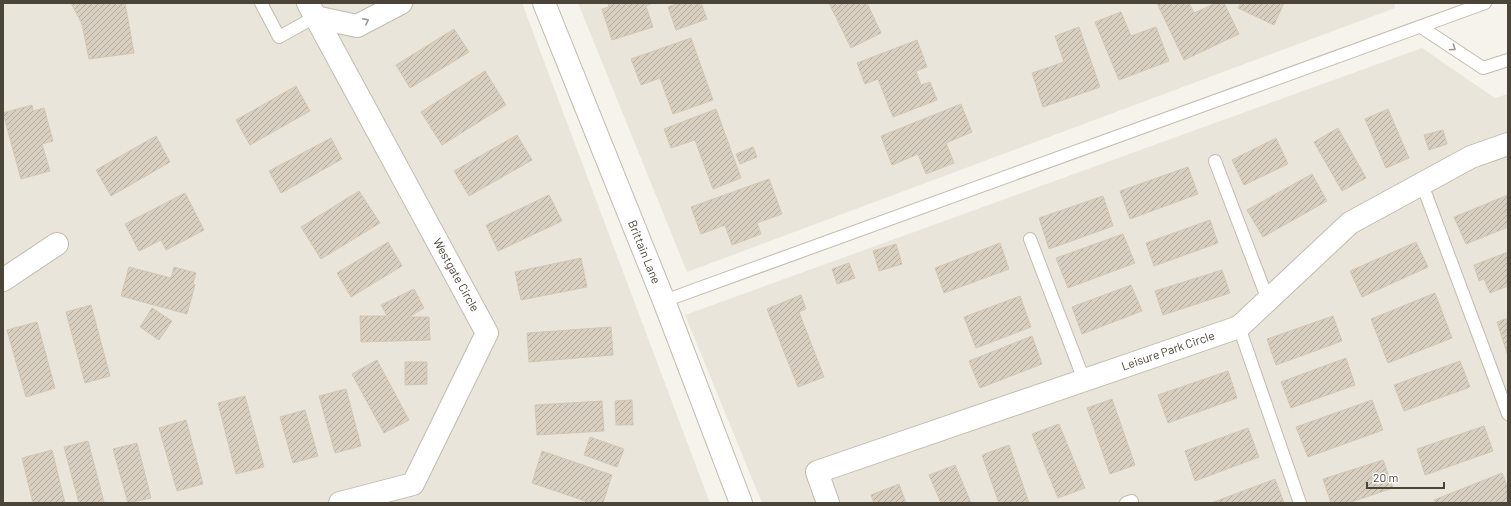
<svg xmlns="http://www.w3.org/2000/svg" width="1511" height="506" viewBox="0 0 1511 506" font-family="Barlow,sans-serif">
  <defs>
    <pattern id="building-hatch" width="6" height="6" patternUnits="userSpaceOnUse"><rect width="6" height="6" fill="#d8cfc1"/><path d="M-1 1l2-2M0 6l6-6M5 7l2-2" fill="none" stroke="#b1aa9e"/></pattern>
  </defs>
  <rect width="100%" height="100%" fill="#f6f3ec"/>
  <path fill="#eae5da" d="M3,3H522L710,503H3Z
    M578,3H1394L1395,8L687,272Z
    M1422,48L1495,98L1508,94V503H762L685,315Z"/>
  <path fill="url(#building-hatch)" stroke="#d3c7b4" d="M71,3H125L134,53L89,59L82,24Z
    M608,3H651V4L646,6L653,27L612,40L602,9L609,7Z
    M679,3H701L707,19L676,30L668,7Z
    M829,3H867L881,33L851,48Z
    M1157,3H1189L1194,13L1216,3H1224L1239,34L1184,60Z
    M1241,3H1284L1274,25L1238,8Z
    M1121,12L1131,36L1156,27L1169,61L1119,80L1095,22Z
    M1079,27L1100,87L1043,107L1032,73L1064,62L1055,36Z
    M454,29L469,52L410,88L396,65Z
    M691,38L713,100L673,114L660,78L641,85L631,59Z
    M917,40L927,67L916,71L921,85L930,82L937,100L893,117L878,79L865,84L857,63Z
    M485,71L506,105L442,145L421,112Z
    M296,86L310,111L250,145L236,120Z
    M961,104L972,132L946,143L954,163L926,174L918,154L892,165L881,136Z
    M32,105L33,111L44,108L53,141L42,144L50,171L21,179L3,113Z
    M716,109L741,178L713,189L695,140L671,148L664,129Z
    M1388,109L1409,158L1386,168L1365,119Z
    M1338,128L1366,178L1342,191L1314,142Z
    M1443,130L1447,144L1429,150L1424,135Z
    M517,135L532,160L469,196L454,171Z
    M156,136L170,162L111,196L96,170Z
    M331,138L342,159L281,193L269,171Z
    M1276,138L1288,164L1244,185L1232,160Z
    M753,147L757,157L740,164L736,154Z
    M1188,167L1198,194L1130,219L1120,191Z
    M1312,174L1327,201L1263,237L1247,210Z
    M769,179L782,214L757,223L761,234L732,245L725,225L701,234L691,207Z
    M359,191L380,223L321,259L301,227Z
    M185,193L204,230L166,250L161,240L139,251L125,224Z
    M549,195L562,221L498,251L486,225Z
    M1508,195V227L1466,244L1454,217Z
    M1103,196L1113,226L1049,249L1039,218Z
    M1210,220L1218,243L1154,266L1146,243Z
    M1123,234L1135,263L1068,288L1056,258Z
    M388,242L402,266L351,297L337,273Z
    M1416,242L1428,267L1362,297L1350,271Z
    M1000,243L1009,269L944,293L935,268Z
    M896,244L902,264L879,271L873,251Z
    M1508,252V286L1490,293L1484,279L1479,281L1474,265Z
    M581,258L587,287L521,300L515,272Z
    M849,263L855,278L837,284L832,269Z
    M129,267L171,278L174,267L196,273L193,284L195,285L187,314L121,296Z
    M1222,270L1230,293L1163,315L1155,291Z
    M1131,285L1142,311L1082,334L1072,307Z
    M414,289L424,308L409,317H429L430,340L361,342L360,316H387L381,305Z
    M1435,293L1452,338L1388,363L1371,319Z
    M801,295L806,309L799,312L824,377L798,387L767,309Z
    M1020,296L1031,327L976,348L964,317Z
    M91,305L110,376L85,383L66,312Z
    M152,308L172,321L159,340L140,327Z
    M1333,316L1342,341L1276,365L1267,339Z
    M1508,318V353H1507L1497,322Z
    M37,322L55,388L26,397L7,330Z
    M611,327L613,355L529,362L527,333Z
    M1032,336L1042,364L980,388L969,361Z
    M1346,358L1355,385L1291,408L1281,382Z
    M377,360L409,420L384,433L352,374Z
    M1460,361L1470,387L1404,411L1394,385Z
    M405,362H427V384L405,385Z
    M1228,371L1237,398L1168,423L1158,395Z
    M346,389L361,446L335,453L319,396Z
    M245,396L264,467L236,474L218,403Z
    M1112,399L1135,465L1110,474L1087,408Z
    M632,400L633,425H616L615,401Z
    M1372,400L1383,430L1308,457L1296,427Z
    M602,401L604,431L537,435L535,405Z
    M305,410L318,456L293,463L280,417Z
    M186,420L203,484L177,491L159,428Z
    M1059,424L1085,488L1058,498L1032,434Z
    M1484,426L1493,451L1425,475L1417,449Z
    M1248,428L1259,457L1195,481L1185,451Z
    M590,437L624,449L617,467L584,455Z
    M88,441L104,502L101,503H79L64,447Z
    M137,443L151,498L128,503L113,449Z
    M1009,445L1029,503H999L982,455Z
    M52,450L65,503H33L22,458Z
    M542,451L612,475L603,503H591L532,483Z
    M1383,460L1393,488L1348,503H1331L1323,479Z
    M955,465L971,503H941L929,475Z
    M1502,473L1508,488V502L1436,503L1434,500Z
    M1275,479L1284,503H1211Z
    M899,484L906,503H874L871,495Z"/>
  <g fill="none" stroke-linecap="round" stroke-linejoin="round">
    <defs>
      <path id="service" d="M261,3L279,37L315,17
        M1421,27L1483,68L1508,60
        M1215,161L1268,300
        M1422,184L1508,414
        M1030,239L1084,380
        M664,301L1485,3
        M1239,327L1300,503
        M1126,503L1132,501"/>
      <path id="minor" d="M308,3L487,333L413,484L340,503
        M544,3L664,301L741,503
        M315,17L357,26L401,3
        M3,280L57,244
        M828,503L817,472L1239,327L1350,223L1471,157L1508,144"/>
    </defs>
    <use href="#service" stroke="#c2bbae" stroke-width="14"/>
    <use href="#minor" stroke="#c2bbae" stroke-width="24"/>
    <use href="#service" stroke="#fff" stroke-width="12"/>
    <use href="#minor" stroke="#fff" stroke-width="22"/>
  </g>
  <defs><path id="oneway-chevron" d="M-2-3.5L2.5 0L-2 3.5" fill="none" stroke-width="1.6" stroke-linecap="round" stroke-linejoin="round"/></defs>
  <g stroke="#9c9892">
    <use href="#oneway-chevron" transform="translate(366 21) rotate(-27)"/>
    <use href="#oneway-chevron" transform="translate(1453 48) rotate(34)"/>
  </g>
  <g text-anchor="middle" stroke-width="4" stroke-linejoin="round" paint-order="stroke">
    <g font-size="12" fill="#4b4439" stroke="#fff">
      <text transform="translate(644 252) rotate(68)" y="4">Brittain Lane</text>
      <text transform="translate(456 275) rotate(61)" y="4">Westgate Circle</text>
      <text transform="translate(1168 351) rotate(-19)" y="4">Leisure Park Circle</text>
    </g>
  </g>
  <rect width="1511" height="506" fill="none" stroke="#4b4439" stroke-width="8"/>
  <path d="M1367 482v6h77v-6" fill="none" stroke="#4b4439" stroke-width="2"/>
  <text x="1373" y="482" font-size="12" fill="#4b4439" stroke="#ffffff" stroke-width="3" paint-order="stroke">20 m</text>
</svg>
